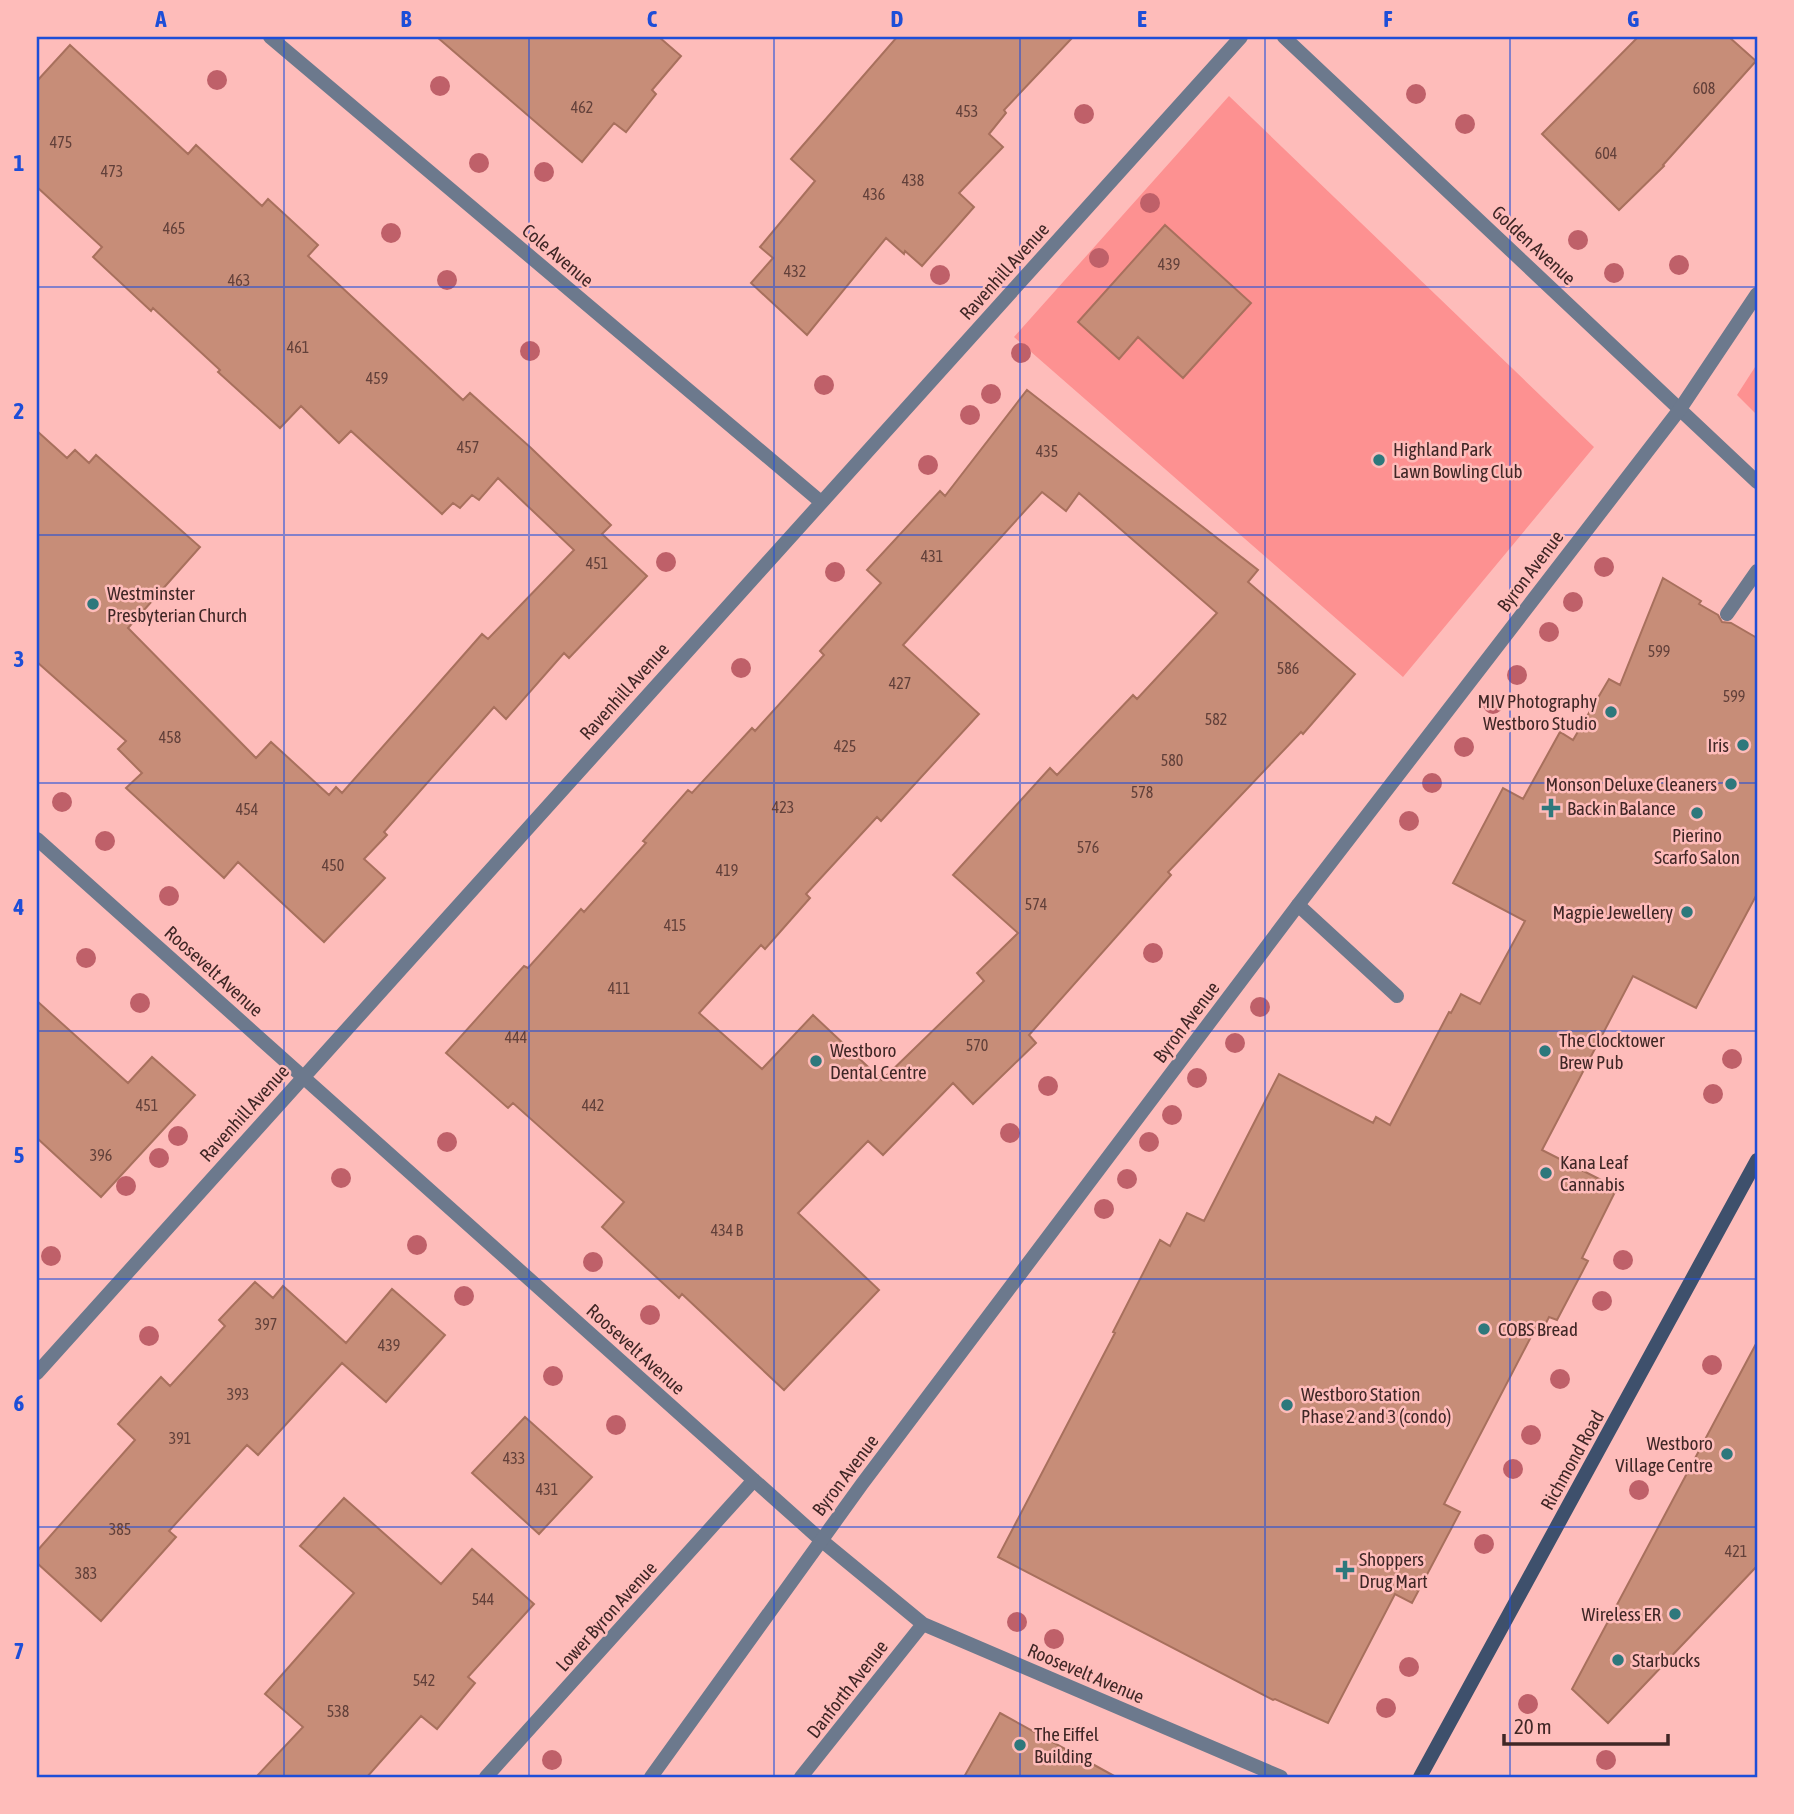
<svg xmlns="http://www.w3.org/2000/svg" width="1794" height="1814" viewBox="0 0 1794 1814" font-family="'Asap Condensed',sans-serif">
  <rect width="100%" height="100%" fill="#febcba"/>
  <path fill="#fd9191" d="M1229,96L1594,447L1403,677L1014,337Z
    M1757,364V415L1737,395Z"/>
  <path fill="#c78d78" stroke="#a8705d" stroke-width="2" fill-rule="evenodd" d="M437,37H659L681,56L652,90L656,94L626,132L614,123L582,162Z
    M897,37H1073L1004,110L1006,113L989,134L1003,147L959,193L974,207L922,266L905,251L904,254L886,238L807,335L751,283L773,258L760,247L815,181L791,159Z
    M1638,37H1729L1756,61L1663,165L1664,166L1619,210L1542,134Z
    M70,45L188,154L196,145L262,206L268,199L318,245L308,256L463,400L470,393L531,448L611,525L602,534L647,576L569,658L564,653L506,719L494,707L384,832L387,835L364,859L385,878L324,942L238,862L224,878L126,788L142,773L118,749L126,741L37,662V431L67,458L75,450L89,463L96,455L200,547L128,628L256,758L271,742L329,795L336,787L342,793L482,634L488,639L574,550L498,478L479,500L472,495L460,508L453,503L442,514L351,431L339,443L301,406L280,428L218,372L220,370L153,308L151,311L93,257L102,247L37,187V81Z
    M1165,225L1251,303L1183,378L1138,337L1119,359L1078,322Z
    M1027,390L1258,570L1248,582L1355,674L1303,734L1301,732L1168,872L1171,875L1029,1035L1036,1043L973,1104L953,1083L883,1155L868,1141L798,1213L879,1290L784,1390L682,1294L679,1298L602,1227L624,1202L513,1103L508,1108L446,1053L524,966L528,968L581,909L584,912L646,843L643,841L688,790L692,793L752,728L755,731L824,655L820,651L881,583L867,570L940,491L945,496ZM1042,492L1066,511L1079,493L1217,613L1137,699L1133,695L1057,775L1050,768L953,875L1018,933L977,973L984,981L882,1080L813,1015L762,1069L699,1013L761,945L765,949L810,898L806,894L877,817L881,821L979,714L903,645Z
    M1663,578L1701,601L1699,604L1718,615L1722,622L1731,623L1757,638V894L1696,1008L1633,976L1542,1150L1617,1188L1582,1258L1588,1261L1557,1320L1549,1317L1540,1335L1534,1331L1444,1504L1460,1512L1412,1603L1395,1594L1328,1723L1275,1699L1273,1700L998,1557L1115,1333L1113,1332L1160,1240L1170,1246L1187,1213L1204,1221L1279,1074L1373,1123L1376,1117L1390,1125L1449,1012L1451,1013L1461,994L1480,1004L1525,921L1453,883L1503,788L1523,799L1560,732L1573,740L1609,679L1620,685Z
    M37,1001L128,1083L152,1057L195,1095L101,1197L37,1138Z
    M255,1282L273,1298L283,1286L346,1343L392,1289L445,1335L386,1402L342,1363L258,1455L247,1445L169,1531L176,1537L101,1621L37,1563V1551L135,1440L118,1424L161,1377L170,1386L225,1326L219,1320Z
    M1757,1342V1566L1608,1723L1572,1689Z
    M525,1417L592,1477L539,1534L472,1473Z
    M344,1498L441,1584L472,1549L534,1604L468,1677L475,1683L437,1729L421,1716L367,1777H256L303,1727L265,1694L354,1593L300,1546Z
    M1000,1713L1116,1777H964Z"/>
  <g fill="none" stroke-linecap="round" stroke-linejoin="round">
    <path stroke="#6c798d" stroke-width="14" d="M1727,614L1757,571
      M1298,905L1397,996"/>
    <path stroke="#6c798d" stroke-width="14" d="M270,37L821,502
      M1284,37L1757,482
      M37,839L821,1540L923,1624L1281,1777
      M37,1373L1241,37
      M486,1777L754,1480
      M801,1777L923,1624"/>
    <path stroke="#6c798d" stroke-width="14" d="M651,1777L862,1484L1298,905L1680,409L1757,294"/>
    <path stroke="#3e506c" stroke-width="14" d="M1420,1777L1757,1160"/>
  </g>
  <g fill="#bf6069">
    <circle cx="217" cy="80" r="10"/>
    <circle cx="440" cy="86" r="10"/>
    <circle cx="1416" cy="94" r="10"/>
    <circle cx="1084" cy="114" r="10"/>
    <circle cx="1465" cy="124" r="10"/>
    <circle cx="479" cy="163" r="10"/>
    <circle cx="544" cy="172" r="10"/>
    <circle cx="1150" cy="203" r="10"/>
    <circle cx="391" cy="233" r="10"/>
    <circle cx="1578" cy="240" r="10"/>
    <circle cx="1099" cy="258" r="10"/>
    <circle cx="1679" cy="265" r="10"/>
    <circle cx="1614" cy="273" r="10"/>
    <circle cx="940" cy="275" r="10"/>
    <circle cx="447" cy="280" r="10"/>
    <circle cx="530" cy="351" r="10"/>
    <circle cx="1021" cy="353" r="10"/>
    <circle cx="824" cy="385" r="10"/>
    <circle cx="991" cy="394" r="10"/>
    <circle cx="970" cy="415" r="10"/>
    <circle cx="928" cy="465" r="10"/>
    <circle cx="666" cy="562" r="10"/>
    <circle cx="1604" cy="567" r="10"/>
    <circle cx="835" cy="572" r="10"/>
    <circle cx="1573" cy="602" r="10"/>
    <circle cx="1549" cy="632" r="10"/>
    <circle cx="741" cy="668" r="10"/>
    <circle cx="1517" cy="675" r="10"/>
    <circle cx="1493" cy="704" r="10"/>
    <circle cx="1464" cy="747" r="10"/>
    <circle cx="1432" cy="783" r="10"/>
    <circle cx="62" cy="802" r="10"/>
    <circle cx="1409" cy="821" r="10"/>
    <circle cx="105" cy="841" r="10"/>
    <circle cx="169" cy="896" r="10"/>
    <circle cx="1153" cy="953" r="10"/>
    <circle cx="86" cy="958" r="10"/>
    <circle cx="140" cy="1003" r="10"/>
    <circle cx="1260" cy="1007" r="10"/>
    <circle cx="1235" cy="1043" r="10"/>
    <circle cx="1732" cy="1059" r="10"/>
    <circle cx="1197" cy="1078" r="10"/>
    <circle cx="1048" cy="1086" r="10"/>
    <circle cx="1713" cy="1094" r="10"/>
    <circle cx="1172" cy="1115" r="10"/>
    <circle cx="1010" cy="1133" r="10"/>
    <circle cx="178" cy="1136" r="10"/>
    <circle cx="447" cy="1142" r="10"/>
    <circle cx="1149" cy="1142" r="10"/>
    <circle cx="159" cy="1158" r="10"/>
    <circle cx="341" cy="1178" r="10"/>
    <circle cx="1127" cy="1179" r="10"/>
    <circle cx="126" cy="1186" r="10"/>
    <circle cx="1104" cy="1209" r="10"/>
    <circle cx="417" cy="1245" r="10"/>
    <circle cx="51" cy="1256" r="10"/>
    <circle cx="1623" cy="1260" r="10"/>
    <circle cx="593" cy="1262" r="10"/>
    <circle cx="464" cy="1296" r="10"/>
    <circle cx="1602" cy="1301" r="10"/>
    <circle cx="650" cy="1315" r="10"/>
    <circle cx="149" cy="1336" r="10"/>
    <circle cx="1712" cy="1365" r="10"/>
    <circle cx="553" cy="1376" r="10"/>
    <circle cx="1560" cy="1379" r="10"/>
    <circle cx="616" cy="1425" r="10"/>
    <circle cx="1531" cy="1435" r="10"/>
    <circle cx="1513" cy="1469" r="10"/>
    <circle cx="1639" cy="1490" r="10"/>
    <circle cx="1484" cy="1544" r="10"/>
    <circle cx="1017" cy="1622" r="10"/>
    <circle cx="1054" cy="1639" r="10"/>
    <circle cx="1409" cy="1667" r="10"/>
    <circle cx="1528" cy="1704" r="10"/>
    <circle cx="1386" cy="1708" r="10"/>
    <circle cx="552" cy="1760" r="10"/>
    <circle cx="1606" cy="1760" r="10"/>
  </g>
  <path fill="none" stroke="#1d4ed8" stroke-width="2" stroke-opacity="0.55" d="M284,37V1777M529,37V1777M774,37V1777M1020,37V1777M1265,37V1777M1510,37V1777M37,287H1757M37,535H1757M37,783H1757M37,1031H1757M37,1279H1757M37,1527H1757"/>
  <g fill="#2e787c" stroke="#febcba" stroke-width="2.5">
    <circle cx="1379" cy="460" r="7"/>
    <circle cx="93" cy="604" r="7"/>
    <circle cx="1611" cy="712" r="7"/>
    <circle cx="1743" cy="745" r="7"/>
    <circle cx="1731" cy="784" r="7"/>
    <path d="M1547.5 797.5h7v7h7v7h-7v7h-7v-7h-7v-7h7z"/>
    <circle cx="1697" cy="813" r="7"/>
    <circle cx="1687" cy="912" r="7"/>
    <circle cx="1545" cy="1051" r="7"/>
    <circle cx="816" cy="1061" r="7"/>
    <circle cx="1546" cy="1173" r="7"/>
    <circle cx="1484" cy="1329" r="7"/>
    <circle cx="1287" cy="1405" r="7"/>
    <circle cx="1727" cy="1454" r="7"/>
    <path d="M1341.5 1559.5h7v7h7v7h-7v7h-7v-7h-7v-7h7z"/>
    <circle cx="1675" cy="1614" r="7"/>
    <circle cx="1618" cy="1660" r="7"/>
    <circle cx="1020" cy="1745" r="7"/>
  </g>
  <g text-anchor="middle" stroke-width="5" stroke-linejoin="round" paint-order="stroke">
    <g font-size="16" fill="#62403a">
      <text x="1704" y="94">608</text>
      <text x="582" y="113">462</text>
      <text x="967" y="117">453</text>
      <text x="61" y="148">475</text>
      <text x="1606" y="159">604</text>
      <text x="112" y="177">473</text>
      <text x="913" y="186">438</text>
      <text x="874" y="200">436</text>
      <text x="174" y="234">465</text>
      <text x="1169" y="270">439</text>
      <text x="795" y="277">432</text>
      <text x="239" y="286">463</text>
      <text x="298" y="353">461</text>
      <text x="377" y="384">459</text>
      <text x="468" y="453">457</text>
      <text x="1047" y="457">435</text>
      <text x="932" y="562">431</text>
      <text x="597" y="569">451</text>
      <text x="1659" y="657">599</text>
      <text x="1288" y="674">586</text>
      <text x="900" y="689">427</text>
      <text x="1734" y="702">599</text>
      <text x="1216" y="725">582</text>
      <text x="170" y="743">458</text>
      <text x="845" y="752">425</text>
      <text x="1172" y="766">580</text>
      <text x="1142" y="798">578</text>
      <text x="783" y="813">423</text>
      <text x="247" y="815">454</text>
      <text x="1088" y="853">576</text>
      <text x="333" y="871">450</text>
      <text x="727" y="876">419</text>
      <text x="1036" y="910">574</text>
      <text x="675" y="931">415</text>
      <text x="619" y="994">411</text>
      <text x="516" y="1043">444</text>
      <text x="977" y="1051">570</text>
      <text x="147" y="1111">451</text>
      <text x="593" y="1111">442</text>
      <text x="101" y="1161">396</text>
      <text x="727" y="1236">434 B</text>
      <text x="266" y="1330">397</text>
      <text x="389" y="1351">439</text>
      <text x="238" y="1400">393</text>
      <text x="180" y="1444">391</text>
      <text x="514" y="1464">433</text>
      <text x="547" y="1495">431</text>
      <text x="120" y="1535">385</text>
      <text x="1736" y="1557">421</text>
      <text x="86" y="1579">383</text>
      <text x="483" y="1605">544</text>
      <text x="424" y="1686">542</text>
      <text x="338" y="1717">538</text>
    </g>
    <g font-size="19" fill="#402726" stroke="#febcba">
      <text transform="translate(1534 245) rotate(43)" y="7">Golden Avenue</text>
      <text transform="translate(558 255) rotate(40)" y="7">Cole Avenue</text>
      <text transform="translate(1004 271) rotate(-48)" y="7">Ravenhill Avenue</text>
      <text transform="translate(1530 571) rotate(-53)" y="7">Byron Avenue</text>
      <text transform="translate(624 691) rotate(-48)" y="7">Ravenhill Avenue</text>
      <text transform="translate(214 971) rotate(42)" y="7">Roosevelt Avenue</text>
      <text transform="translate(1186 1022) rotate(-53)" y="7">Byron Avenue</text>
      <text transform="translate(244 1113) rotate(-48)" y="7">Ravenhill Avenue</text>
      <text transform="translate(636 1349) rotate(42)" y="7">Roosevelt Avenue</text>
      <text transform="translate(1572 1460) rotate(-61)" y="7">Richmond Road</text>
      <text transform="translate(845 1475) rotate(-53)" y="7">Byron Avenue</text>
      <text transform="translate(606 1616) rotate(-48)" y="7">Lower Byron Avenue</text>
      <text transform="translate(1086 1673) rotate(23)" y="7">Roosevelt Avenue</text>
      <text transform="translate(847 1689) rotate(-52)" y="7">Danforth Avenue</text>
    </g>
    <g font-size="19" fill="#402726" stroke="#febcba" text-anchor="start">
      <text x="1393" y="456">Highland Park<tspan x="1393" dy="22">Lawn Bowling Club</tspan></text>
      <text x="107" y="600">Westminster<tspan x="107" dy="22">Presbyterian Church</tspan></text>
      <text x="1597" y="708" text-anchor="end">MIV Photography<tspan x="1597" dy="22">Westboro Studio</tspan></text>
      <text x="1729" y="752" text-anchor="end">Iris</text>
      <text x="1717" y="791" text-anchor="end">Monson Deluxe Cleaners</text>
      <text x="1567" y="815">Back in Balance</text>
      <text x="1697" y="842" text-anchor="middle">Pierino<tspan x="1697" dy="22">Scarfo Salon</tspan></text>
      <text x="1673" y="919" text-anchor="end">Magpie Jewellery</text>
      <text x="1559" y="1047">The Clocktower<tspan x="1559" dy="22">Brew Pub</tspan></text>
      <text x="830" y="1057">Westboro<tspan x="830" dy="22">Dental Centre</tspan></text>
      <text x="1560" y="1169">Kana Leaf<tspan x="1560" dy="22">Cannabis</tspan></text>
      <text x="1498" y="1336">COBS Bread</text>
      <text x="1301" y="1401">Westboro Station<tspan x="1301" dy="22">Phase 2 and 3 (condo)</tspan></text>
      <text x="1713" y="1450" text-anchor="end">Westboro<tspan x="1713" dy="22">Village Centre</tspan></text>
      <text x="1359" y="1566">Shoppers<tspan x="1359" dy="22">Drug Mart</tspan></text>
      <text x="1661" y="1621" text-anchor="end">Wireless ER</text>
      <text x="1632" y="1667">Starbucks</text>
      <text x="1034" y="1741">The Eiffel<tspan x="1034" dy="22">Building</tspan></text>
    </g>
  </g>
  <rect width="1794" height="1814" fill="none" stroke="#febcba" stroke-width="77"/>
  <path d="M1504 1734v10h164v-10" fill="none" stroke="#402726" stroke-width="3.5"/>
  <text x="1514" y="1734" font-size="21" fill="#402726" stroke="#febcba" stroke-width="5" paint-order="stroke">20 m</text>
  <rect x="38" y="38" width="1718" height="1738" fill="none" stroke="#1d4ed8" stroke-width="2.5"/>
  <g font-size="23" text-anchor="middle" font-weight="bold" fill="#1d4ed8">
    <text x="161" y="27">A</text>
    <text x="406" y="27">B</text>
    <text x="652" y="27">C</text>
    <text x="897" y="27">D</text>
    <text x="1142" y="27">E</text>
    <text x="1388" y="27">F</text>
    <text x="1633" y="27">G</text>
    <text x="19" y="171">1</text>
    <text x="19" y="419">2</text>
    <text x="19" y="667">3</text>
    <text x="19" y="915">4</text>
    <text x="19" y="1163">5</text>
    <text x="19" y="1411">6</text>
    <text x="19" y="1659">7</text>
  </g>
</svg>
